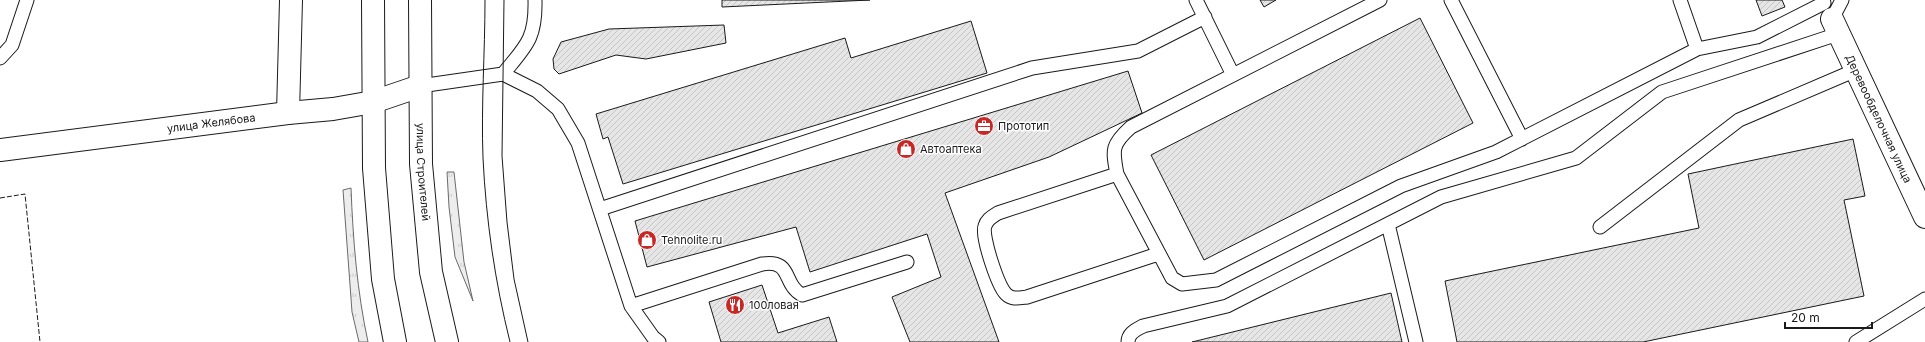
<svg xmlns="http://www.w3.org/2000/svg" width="1925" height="342" viewBox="0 0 1925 342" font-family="Inter,sans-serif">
  <defs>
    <pattern id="grass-tufts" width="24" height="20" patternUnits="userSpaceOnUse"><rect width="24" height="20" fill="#ededed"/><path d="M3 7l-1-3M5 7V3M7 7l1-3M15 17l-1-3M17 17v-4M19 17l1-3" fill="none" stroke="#cbcbcb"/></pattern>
    <pattern id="building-hatch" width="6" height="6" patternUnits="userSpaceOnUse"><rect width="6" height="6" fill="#e6e6e6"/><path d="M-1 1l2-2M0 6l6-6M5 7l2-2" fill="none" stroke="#c5c5c5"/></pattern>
  </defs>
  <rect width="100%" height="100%" fill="#fff"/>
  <path fill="url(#grass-tufts)" stroke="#6a6a6a" d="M447,172H454L464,262L473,301L455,257L449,207Z
    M351,188C353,240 357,291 368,342H359L352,312L343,190Z"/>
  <path fill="url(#building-hatch)" stroke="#1a1a1a" d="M722,0H870L722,7Z
    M1260,0H1276L1264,7Z
    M1756,0H1782L1785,7L1762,16Z
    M1420,18L1473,123L1204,260L1151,155Z
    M971,21L987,73L623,184L608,137L603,139L596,114L845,38L851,58Z
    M724,25L726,43L646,59L616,55L559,74L554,69L553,59L561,42L609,29Z
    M1128,71L1142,113L1049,157L945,193L999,342H910L892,297L941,277L927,234L810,272L796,227L647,267L635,221Z
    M1853,139L1865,196L1844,200L1864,296L1643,342H1457L1445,281L1699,228L1688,174Z
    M762,285L778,333L829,317L837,342H721L709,302Z
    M1391,293L1402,342H1192Z"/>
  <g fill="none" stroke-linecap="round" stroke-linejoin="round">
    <defs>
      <path id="lane" d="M1196,0L1233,75
        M1380,0L1131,127C1112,144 1112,149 1117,174L1172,278L1182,284L1216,280L1401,186L1496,152L1697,49L1757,37L1824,3
        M1451,0L1522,139
        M1680,0L1697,49
        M1832,19L1842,0
        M0,58L12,45L27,0
        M503,74L537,91L558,109L578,143L631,306L653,337L659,342
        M420,86L503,74C526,46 536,39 535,0
        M1117,174L998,213C992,217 987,219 985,226C981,236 998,286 1006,294C1012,300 1019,298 1027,297L1158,254
        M600,209L1032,68L1138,51L1205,17
        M1388,224L1416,342
        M1600,227L1739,120L1856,70
        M631,306L762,264C793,259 782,284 802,295L907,262
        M1128,342C1128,333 1136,330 1143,326L1227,306L1441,197L1576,158L1662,92L1838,34
        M1856,342L1925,299"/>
      <g id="street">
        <path id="s1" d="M1832,19L1925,217"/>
        <path d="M288,113L291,0"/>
      </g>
      <g id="secondary">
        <path d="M373,0L374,168L383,279L395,342"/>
        <path id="s2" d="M420,0L421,164L431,272L447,342"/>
        <path id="s3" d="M0,150L288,113L333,109L373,102L420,86"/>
      </g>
    </defs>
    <use href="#lane" stroke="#1a1a1a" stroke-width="15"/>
    <use href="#street" stroke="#1a1a1a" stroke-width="24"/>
    <use href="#secondary" stroke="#1a1a1a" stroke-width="24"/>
    <use href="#lane" stroke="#fff" stroke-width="13"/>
    <use href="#street" stroke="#fff" stroke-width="22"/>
    <use href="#secondary" stroke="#fff" stroke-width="22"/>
    <path stroke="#1a1a1a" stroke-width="1" d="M485,0C485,53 481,106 483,158C486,220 495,282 510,342
      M504,0L502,156L507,222L514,279L528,342"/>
    <path stroke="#1a1a1a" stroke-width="1" stroke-dasharray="5 2" stroke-linecap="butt" d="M0,198L25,194L40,342"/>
  </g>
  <defs>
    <symbol id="office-disc" viewBox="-11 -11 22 22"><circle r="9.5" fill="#c62828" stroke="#fff"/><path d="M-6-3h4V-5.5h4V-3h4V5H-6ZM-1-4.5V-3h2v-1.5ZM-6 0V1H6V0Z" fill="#fff"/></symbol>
    <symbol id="shop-disc" viewBox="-11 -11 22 22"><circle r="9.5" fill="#c62828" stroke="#fff"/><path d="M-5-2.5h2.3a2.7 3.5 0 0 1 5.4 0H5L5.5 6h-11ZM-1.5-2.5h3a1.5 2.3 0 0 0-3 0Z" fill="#fff"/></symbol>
    <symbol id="restaurant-disc" viewBox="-11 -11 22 22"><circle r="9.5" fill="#c62828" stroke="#fff"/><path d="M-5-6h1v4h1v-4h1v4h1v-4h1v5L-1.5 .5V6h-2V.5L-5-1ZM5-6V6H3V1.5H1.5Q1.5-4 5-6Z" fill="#fff"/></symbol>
  </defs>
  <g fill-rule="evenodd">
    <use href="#office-disc" x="973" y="115" width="22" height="22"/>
    <use href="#shop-disc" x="895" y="138" width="22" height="22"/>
    <use href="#shop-disc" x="636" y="229" width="22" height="22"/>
    <use href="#restaurant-disc" x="724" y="294" width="22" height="22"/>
  </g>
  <g text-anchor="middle" stroke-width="3" stroke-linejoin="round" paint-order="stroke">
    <g font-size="11" fill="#1a1a1a" stroke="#fff">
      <text dy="4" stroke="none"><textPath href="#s1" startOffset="110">Деревообделочная улица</textPath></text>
      <text dy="4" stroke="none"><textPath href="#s3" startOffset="213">улица Желябова</textPath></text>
      <text dy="4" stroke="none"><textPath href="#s2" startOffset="172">улица Строителей</textPath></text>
    </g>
    <g font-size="11" fill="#1a1a1a" stroke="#fff" text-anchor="start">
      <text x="998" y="130">Прототип</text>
      <text x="920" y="153">Автоаптека</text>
      <text x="661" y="244">Tehnolite.ru</text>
      <text x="749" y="309">100ловая</text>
    </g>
  </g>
  <path d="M1785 322v6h87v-6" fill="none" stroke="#1a1a1a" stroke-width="2"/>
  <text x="1791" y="322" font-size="12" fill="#1a1a1a" stroke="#ffffff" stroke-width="3" paint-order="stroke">20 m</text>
</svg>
